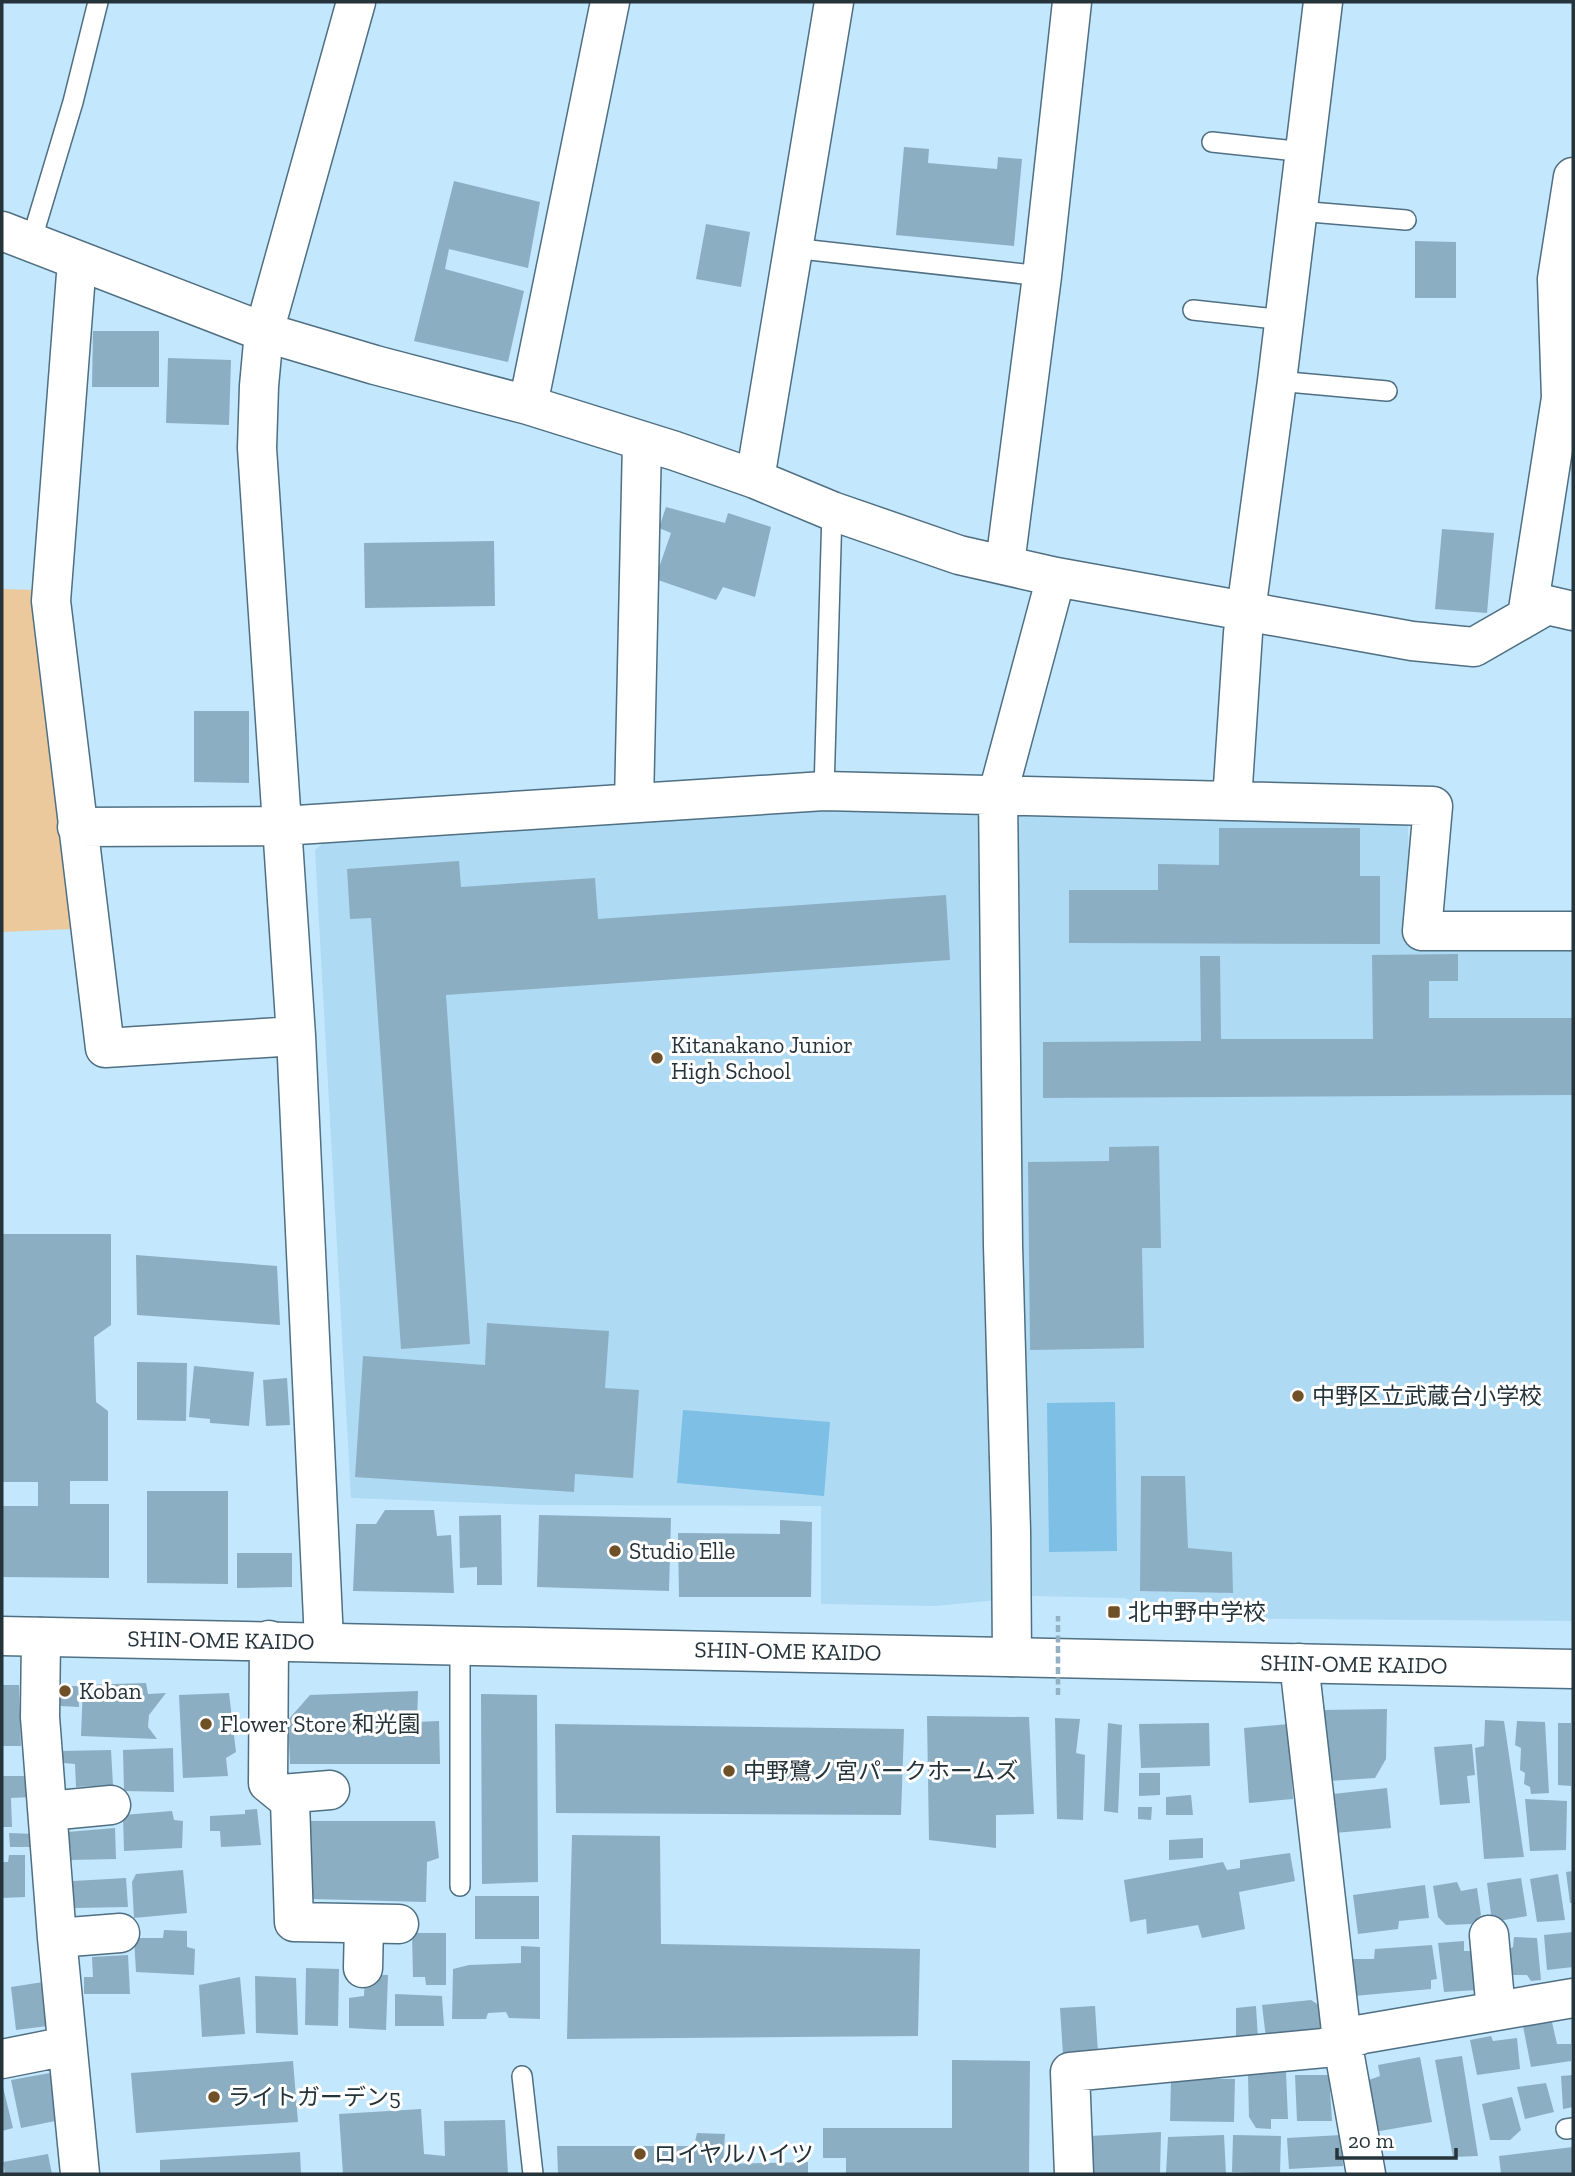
<svg xmlns="http://www.w3.org/2000/svg" width="1575" height="2176" viewBox="0 0 1575 2176" font-family="'Zilla Slab','Noto Sans JP',serif">
  <rect width="100%" height="100%" fill="#c3e7fd"/>
  <path fill="#afdaf3" d="M828,810H971L983,819L998,1600L935,1606L821,1604V1506L538,1505L351,1498L315,850L328,839Z
    M1022,814L1408,820L1411,941L1573,947V1621L1186,1618L1124,1598L1031,1596L1015,1196L1012,822Z"/>
  <path fill="#ecc99c" d="M2,589L36,590L34,620L71,929L2,932Z"/>
  <path fill="#7dbfe5" d="M1115,1402L1117,1551L1049,1552L1047,1403Z
    M683,1410L830,1422L824,1496L677,1483Z"/>
  <path fill="#8caec3" d="M904,147L929,149L928,163L997,169L998,157L1022,159L1014,246L896,235Z
    M454,181L540,202L528,268L449,249L445,269L524,291L508,362L414,341Z
    M706,224L750,232L741,287L696,279Z
    M1415,241L1456,242V298H1415Z
    M93,331H159V387H92Z
    M168,358L231,360L229,425L166,423Z
    M666,507L725,523L728,513L771,527L755,597L723,587L716,600L655,579L671,533L659,528Z
    M1442,529L1494,533L1487,613L1435,609Z
    M494,541L495,606L365,608L364,543Z
    M194,711H249V783L194,782Z
    M1219,828H1360V876H1380V944L1069,943V890H1158V864L1219,865Z
    M459,861L461,887L595,878L598,919L946,895L950,960L446,995L470,1344L401,1349L371,918L350,919L347,869Z
    M1458,954V981H1429V1018H1573V1095L1043,1098V1042L1201,1041L1200,956H1220L1221,1039H1373L1372,955Z
    M1159,1146L1161,1248H1142L1144,1348L1030,1350L1028,1162L1109,1161V1147Z
    M2,1234H111V1325L94,1337L96,1402L108,1411V1481H70V1504H109V1578L2,1577V1506H38V1482H2Z
    M136,1255L277,1266L280,1325L137,1315Z
    M487,1323L609,1331L605,1388L639,1390L633,1478L575,1474L574,1492L355,1477L363,1356L485,1365Z
    M137,1362L187,1363L186,1421L137,1420Z
    M194,1366L254,1372L249,1426L210,1423V1419L189,1417Z
    M287,1378L290,1425L266,1426L263,1380Z
    M1141,1476H1185L1188,1548L1232,1552L1233,1593L1140,1591Z
    M147,1491H228V1584L147,1583Z
    M385,1510H434L437,1536L451,1535L454,1593L353,1591L356,1524H376Z
    M501,1515L502,1585H477V1567L460,1568L459,1516Z
    M539,1515L671,1518L669,1591L537,1587Z
    M780,1520L812,1522L811,1597H679L678,1533L780,1534Z
    M237,1553H292V1587L237,1588Z
    M146,1683L148,1694L166,1693L149,1715L148,1727L157,1739L81,1736L83,1685Z
    M2,1685H19L21,1746H2Z
    M60,1686H78L79,1707L60,1706Z
    M418,1691L417,1722L439,1721L440,1764H290L288,1720L310,1695Z
    M229,1693L236,1752L226,1758L228,1776L183,1778L179,1695Z
    M481,1694L537,1695L538,1882L482,1884Z
    M1387,1709L1386,1759L1375,1778L1328,1781L1323,1710Z
    M927,1716L1029,1717L1034,1814L996,1815V1848L929,1840Z
    M1055,1718L1080,1719L1076,1753L1085,1755L1083,1820L1057,1819Z
    M1485,1720L1504,1721L1524,1857L1484,1859L1475,1748L1484,1746Z
    M1517,1721L1545,1722L1549,1793L1531,1794L1530,1787L1524,1784L1525,1773L1520,1770L1521,1748L1515,1745Z
    M1108,1723L1122,1725L1118,1813L1104,1811Z
    M1209,1723L1210,1766L1141,1768L1139,1724Z
    M1558,1723H1571V1786L1558,1785Z
    M555,1724L904,1729L901,1815L556,1813Z
    M1288,1724L1293,1799L1249,1803L1244,1728Z
    M1472,1744L1475,1775L1467,1776L1470,1803L1440,1805L1434,1747Z
    M173,1748L174,1792L124,1791L123,1750Z
    M111,1750L113,1785L76,1787L75,1764L63,1763L62,1751Z
    M1139,1773H1160V1795L1139,1796Z
    M2,1776H30L31,1797L11,1798L12,1827H2Z
    M1387,1788L1391,1828L1335,1833L1333,1794Z
    M1191,1795L1193,1815H1166V1797Z
    M1525,1799L1567,1801L1566,1850L1530,1851Z
    M1138,1807H1152L1151,1820L1138,1819Z
    M257,1809L261,1845L221,1847L220,1831H210V1816L245,1814V1810Z
    M172,1811L174,1820L183,1821L182,1848L124,1851L123,1815Z
    M311,1821H435L439,1858L427,1862L426,1902L311,1899Z
    M115,1828L116,1859L70,1860L67,1832Z
    M9,1833L35,1834L36,1847H10Z
    M572,1835L660,1836L661,1944L920,1949L918,2036L567,2039Z
    M1203,1838V1858L1169,1860V1840Z
    M1290,1853L1295,1881L1239,1892L1245,1929L1202,1938L1198,1925L1147,1934L1146,1919L1130,1922L1124,1880L1223,1862L1227,1870L1240,1868V1860Z
    M9,1855H25V1897L2,1898V1862H8Z
    M183,1870L187,1913L134,1918L132,1882L136,1874Z
    M1573,1871V1903H1570L1566,1872Z
    M1558,1874L1565,1920L1537,1922L1530,1879Z
    M126,1878L128,1907L73,1908V1881Z
    M1521,1878L1527,1916L1492,1922L1487,1883Z
    M1457,1882L1461,1891L1477,1888L1481,1915L1471,1924L1446,1925L1438,1917L1433,1886Z
    M1425,1885L1429,1918L1399,1921L1398,1929L1358,1934L1353,1895Z
    M475,1896H539V1939H475Z
    M164,1930L187,1931V1947L195,1949L194,1975L136,1972L134,1938H163Z
    M1573,1932V1967L1547,1970L1544,1935Z
    M412,1933H446V1985H426L425,1977H413Z
    M1514,1937L1537,1938L1541,1980L1531,1981L1527,1975H1510L1508,1950L1513,1947Z
    M1464,1941V1951H1474L1477,1990L1444,1992L1438,1943Z
    M1432,1945L1437,1979L1431,1980V1989L1354,1996L1350,1959H1374L1375,1949Z
    M521,1946L540,1947V2019L509,2018L506,2012L488,2013L486,2019H452L453,1969L469,1965L521,1963Z
    M128,1955L130,1994H84V1977H93L92,1957Z
    M306,1968L339,1969L338,2026L305,2025Z
    M365,1974L388,1975L386,2030L349,2028V1998L364,1996Z
    M255,1976L296,1978L298,2035L256,2033Z
    M240,1977L245,2034L202,2037L199,1985Z
    M43,1982L48,2026L16,2030L11,1987Z
    M395,1994L442,1996L444,2026H395Z
    M1311,2000L1322,2007L1321,2030L1266,2038L1262,2005Z
    M1095,2006L1098,2053L1063,2055L1060,2008Z
    M1256,2006L1258,2039L1236,2040V2008Z
    M1552,2022L1557,2044H1571V2061L1531,2067L1523,2026Z
    M1491,2036L1493,2041L1517,2038L1520,2069L1477,2075L1470,2040Z
    M1462,2056L1478,2156L1453,2157L1435,2060Z
    M1420,2057L1432,2122L1374,2132L1366,2081L1380,2076L1378,2065Z
    M952,2060L1030,2061L1029,2174H846V2158H823V2128H952Z
    M293,2061L298,2122L136,2133L131,2073Z
    M1286,2072L1288,2119H1271V2129L1256,2128L1249,2117L1248,2075Z
    M50,2073L60,2120L21,2128L11,2080Z
    M1295,2075H1329L1332,2121H1297Z
    M1573,2075V2107L1563,2109L1561,2076Z
    M1171,2079H1235L1234,2122L1170,2121Z
    M2,2083L13,2128L2,2131Z
    M1546,2083L1554,2112L1525,2119L1517,2087Z
    M1512,2097L1521,2130L1510,2140H1490L1482,2104Z
    M421,2109L424,2154L445,2156L444,2121L505,2120L508,2174H343L339,2114Z
    M1161,2132L1160,2174H1094L1090,2136Z
    M697,2133L725,2134L723,2164L808,2162V2174H558L557,2146H694Z
    M1224,2135L1226,2174H1166L1168,2137Z
    M1233,2135L1281,2136L1280,2174L1232,2172Z
    M1341,2135L1343,2166L1289,2169L1287,2138Z
    M1573,2147V2174H1501L1499,2156Z
    M300,2152L301,2174H160V2160Z
    M48,2154L52,2174H5L3,2162Z"/>
  <g fill="none" stroke-linecap="round" stroke-linejoin="round">
    <defs>
      <path id="lane" d="M1212,142L1305,152
        M1298,211L1406,220
        M31,242L73,102L98,2
        M792,248L1042,276
        M1193,310L1285,320
        M1277,381L1387,391
        M824,791L832,511
        M460,1644V1886
        M522,2076L533,2174
        M1566,2129L1573,2128"/>
      <path id="street" d="M2,231L264,332L375,365L528,405L675,451L755,479L832,511L959,555L1056,577L1412,641L1474,647L1547,605L1573,611
        M77,261L51,601L105,1048L296,1036
        M528,405L610,2
        M755,479L834,2
        M1005,564L1042,276L1072,2
        M1527,616L1561,398L1557,279L1573,177
        M1232,801L1243,633L1277,381L1323,2
        M634,803L642,442
        M77,827L282,826L824,791L1433,806L1422,931H1573
        M41,1637L40,1717L57,1938L80,2174
        M269,1640L268,1783L290,1801L294,1922L399,1924
        M324,1641L296,1036L257,448L259,386L264,332L356,2
        M1012,1657L1011,1531L1003,1245L998,793L1056,577
        M1299,1663L1342,2040L1366,2174
        M282,1794L330,1790
        M48,1811L111,1805
        M1489,1935L1496,2011
        M57,1938L120,1933
        M363,1968L364,1924
        M2,2059L67,2046
        M1074,2174L1070,2072L1324,2048L1363,2034L1573,1998"/>
      <path id="secondary" d="M2,1636L1573,1669"/>
    </defs>
    <use href="#lane" stroke="#4f6f82" stroke-width="22"/>
    <use href="#street" stroke="#4f6f82" stroke-width="41"/>
    <use href="#secondary" stroke="#4f6f82" stroke-width="41"/>
    <use href="#lane" stroke="#fff" stroke-width="19"/>
    <use href="#street" stroke="#fff" stroke-width="38"/>
    <use href="#secondary" stroke="#fff" stroke-width="38"/>
    <path stroke="#93b1c2" stroke-width="4.5" stroke-dasharray="7 3.5" stroke-linecap="butt" d="M1058,1695V1616"/>
  </g>
  <g fill="#705127" stroke="#fff" stroke-width="2.5">
    <circle cx="657" cy="1058" r="7"/>
    <circle cx="1298" cy="1396" r="7"/>
    <circle cx="615" cy="1551" r="7"/>
    <rect x="1107" y="1605" width="14" height="14" rx="3.5"/>
    <circle cx="65" cy="1691" r="7"/>
    <circle cx="206" cy="1724" r="7"/>
    <circle cx="729" cy="1771" r="7"/>
    <circle cx="214" cy="2097" r="7"/>
    <circle cx="640" cy="2154" r="7"/>
  </g>
  <g text-anchor="middle" stroke-width="6" stroke-linejoin="round" paint-order="stroke">
    <g font-size="23" fill="#25333b" stroke="#fff" text-anchor="start">
      <text x="671" y="1053">Kitanakano Junior<tspan x="671" dy="26">High School</tspan></text>
      <text x="1312" y="1404">中野区立武蔵台小学校</text>
      <text x="629" y="1559">Studio Elle</text>
      <text x="1128" y="1620">北中野中学校</text>
      <text x="79" y="1699">Koban</text>
      <text x="220" y="1732">Flower Store 和光園</text>
      <text x="743" y="1779">中野鷺ノ宮パークホームズ</text>
      <text x="228" y="2105">ライトガーデン5</text>
      <text x="654" y="2162">ロイヤルハイツ</text>
    </g>
    <g font-size="23" fill="#25333b" stroke="#fff">
      <text transform="translate(221 1640) rotate(1)" y="8">SHIN-OME KAIDO</text>
      <text transform="translate(788 1651) rotate(1)" y="8">SHIN-OME KAIDO</text>
      <text transform="translate(1354 1664) rotate(1)" y="8">SHIN-OME KAIDO</text>
    </g>
  </g>
  <rect width="1575" height="2176" fill="none" stroke="#25333b" stroke-width="7"/>
  <path d="M1337 2148v10h119v-10" fill="none" stroke="#25333b" stroke-width="3.5"/>
  <text x="1348" y="2148" font-size="21" fill="#25333b" stroke="#ffffff" stroke-width="5" paint-order="stroke">20 m</text>
</svg>
